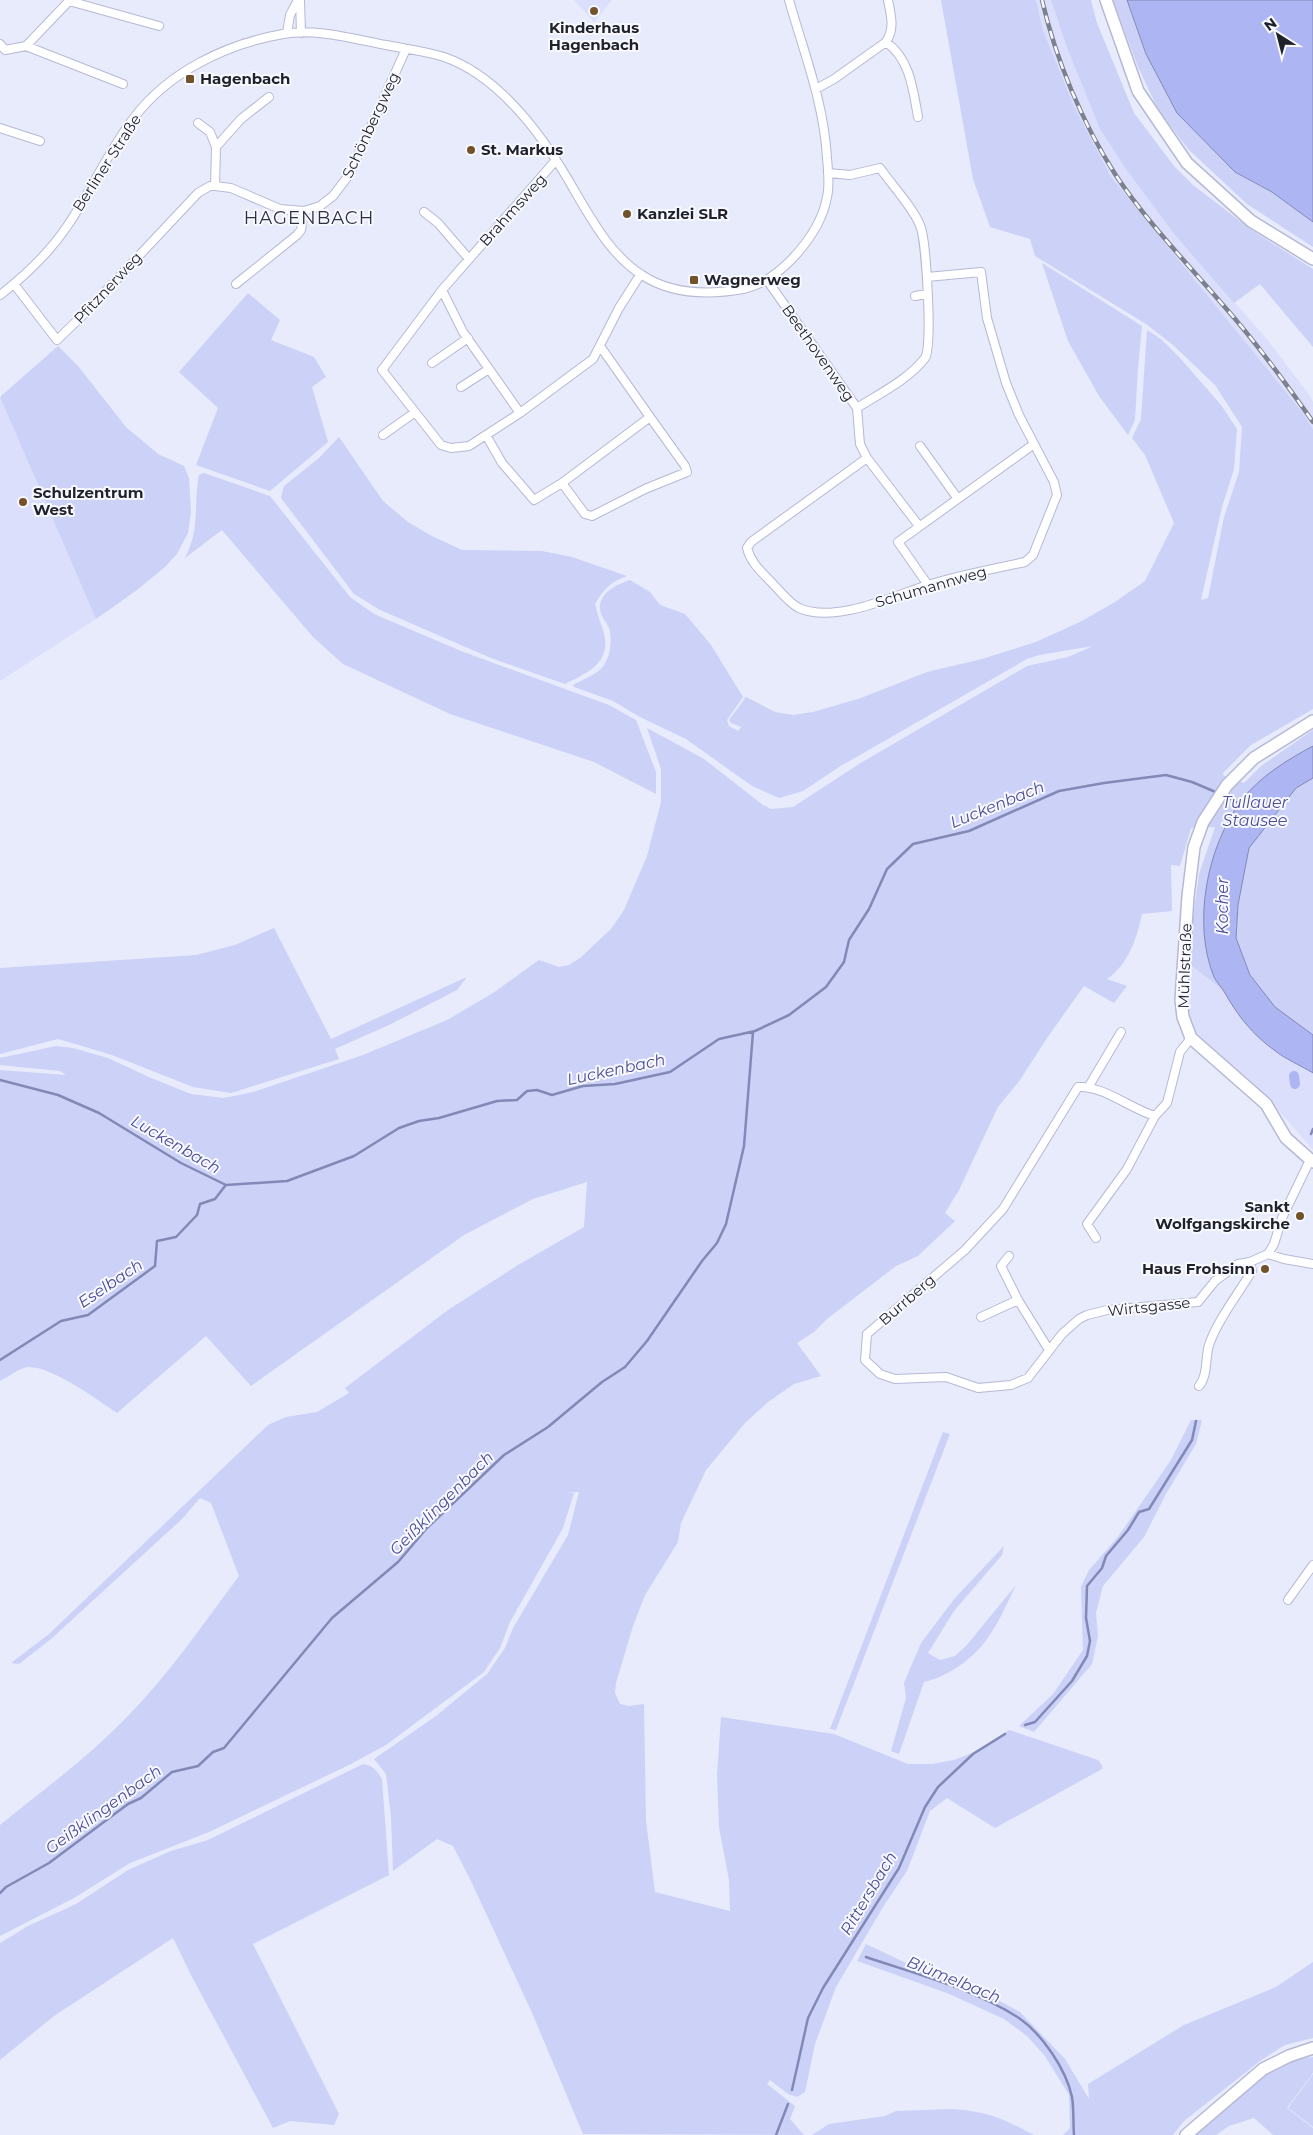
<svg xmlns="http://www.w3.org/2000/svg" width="1313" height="2135" viewBox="0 0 1313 2135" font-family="Montserrat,sans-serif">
  <rect width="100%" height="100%" fill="#e8ebfc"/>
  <path fill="#dbdffb" d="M574,0H612L594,22Z
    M1036,0H1051L1067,48L1100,129L1125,168L1175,235L1267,339L1310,396L1313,402V429L1301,412L1111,177L1073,104L1043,30Z
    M0,397L96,619L0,681Z
    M1187,962L1224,991L1232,1007L1248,1027L1274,1051L1313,1073V1155V1150L1271,1102L1195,1033L1184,1013Z"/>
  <path fill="#cbd1f7" d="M941,0H1036L1043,30L1073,104L1111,177L1302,412L1313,429V709L1251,745L1223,773L1224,776L1244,783L1261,766L1313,730V1035C1301,1026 1287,1018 1276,1008C1230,966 1229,894 1220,837L1212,862L1205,899L1215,979L1224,991L1187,962L1199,874L1215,827L1191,828L1180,866L1171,865L1172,911L1142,914C1137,938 1128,965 1107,979L1127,986L1114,1003L1084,986L1047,1038L1020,1080L998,1107L959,1190L945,1213L955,1221L918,1256L896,1266L827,1319L814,1332L797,1343L821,1376L794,1384L768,1402L745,1423L706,1470L681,1523L678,1542L645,1595L633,1626L616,1683L615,1693L620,1704L629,1706L644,1704L646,1821L655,1892L730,1911L729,1880L719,1827L717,1775L721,1717L834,1734L908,1764H932L954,1760L972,1753L1009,1730L1098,1760L1102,1765V1769L995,1828L947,1798L930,1811L907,1871L883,1907L836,1987L815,2044L805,2092L797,2097L788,2094L770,2080L767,2084L795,2106L790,2119L804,2135L583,2134L533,2015L471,1881L453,1846L437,1839L393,1871L391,1817L386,1774L374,1759L436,1716L487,1674L505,1648L513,1628L568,1535L579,1492L564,1493H574L563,1528L510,1622L500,1648L484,1672L386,1745L349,1765L209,1832L130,1863L74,1898L0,1936V1825C42,1791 87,1758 125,1719C168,1676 203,1624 239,1576L211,1503L200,1498L182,1519L51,1639L19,1664L11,1663L49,1634L268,1425L286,1417L317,1412L349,1393L345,1388L448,1310L518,1265L584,1227L587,1182L533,1199L464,1235L251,1386L206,1336L117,1413C98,1400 50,1365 28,1367C19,1368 8,1377 0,1381V1070L66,1075L60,1071L0,1065V1058L56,1046L73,1048L108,1058L151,1078L191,1094L224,1098L253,1092L363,1055L447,1020L493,993L539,960L559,967L569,965L580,958L611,929L624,910L647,856L661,802V769L647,728L704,759L763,805L771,809L793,807L859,764L1027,666L1068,657L1093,646L1039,655L1027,659L839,767L803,791L779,798L752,786L686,739L640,717L613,701L574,687L573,685C582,680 594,675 601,669C610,660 613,640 609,628C607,623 603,619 601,614C595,595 615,585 630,580L650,592L660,605L685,614L711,645L743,697L727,720L729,726L738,731L741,727L731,723L729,720L746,697L775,712L793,715L813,712L861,698L927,672L982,659L1036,642L1080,622L1115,602L1145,581L1174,523L1145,455L1132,438L1141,419L1147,330L1161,339L1180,358L1221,405L1237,429L1234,469L1222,507L1201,600L1208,598L1224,517L1239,472L1242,427L1215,385L1173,345L1146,324L1035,256L1030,239L990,227L973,179Z
    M1051,0H1091L1097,23L1134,113L1174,166L1193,185L1253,231L1313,269V347L1260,284L1234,303L1175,235L1125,168L1100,129L1067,48Z
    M1113,0H1127L1146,54L1178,113L1235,172L1272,192L1313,222V247L1247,204L1188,149L1158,109L1138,67Z
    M1042,263L1142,326L1138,368L1135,420L1128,435L1099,396L1068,341Z
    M248,293L280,320L271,340L314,357L326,377L312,387L328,442L270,491L196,465L218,408L179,372Z
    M58,346L78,366L126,427L158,454L184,466L189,478L191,512L188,533L177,554L165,567L137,590L96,619L0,397Z
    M339,437L383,501L408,522L432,536L462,550L542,551L572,557L627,576C611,582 603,589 595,604C597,613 600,621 603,630C613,662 589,672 565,684L491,658L380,610L354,594L281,498L284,486L319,458Z
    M204,473L270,496L350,597L374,614L461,651L609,705L636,720L656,772V794L594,762L450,714L343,664L313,637L222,530L185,558C201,527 193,505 199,475Z
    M274,928L331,1039L467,977L457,990L389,1025L335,1049L339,1059L231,1093L193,1087L112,1055L58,1039L0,1054V968L196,955L235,945Z
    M1191,1420H1202L1196,1444L1166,1494L1144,1537L1103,1586L1096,1613L1098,1636L1092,1664L1034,1732L1019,1726L1053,1694L1083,1650L1081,1587L1089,1570L1117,1538L1140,1505L1171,1460Z
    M943,1432L950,1434L836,1730L830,1729Z
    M1004,1546L1002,1555L954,1611L928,1653L940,1660L955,1656L966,1646L1016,1585C1007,1603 999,1623 987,1639C973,1659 947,1677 924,1682L899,1754L891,1751L906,1698L904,1683L921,1643L955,1598Z
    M363,1764C374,1766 377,1771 382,1779L389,1875L253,1944L339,2114L334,2125L290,2121L273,2128L191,1975L173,1938L54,2016L0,2060V1943L28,1926L76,1904L128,1870L171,1851L208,1840Z
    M866,1944L929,1974L991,1996L1020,2012L1065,2059L1089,2099L1088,2084L1184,2025L1276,1987L1313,1962V2038L1285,2045L1260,2061L1184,2121L1173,2135H1063L1070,2128L1069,2095L1045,2056L1027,2036L1004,2019L947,1993L857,1961Z
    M1313,2057V2073L1287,2108L1313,2128V2135H1273L1254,2118L1229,2126L1216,2135H1193C1227,2107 1267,2061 1313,2057Z
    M1313,2074V2127L1288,2108Z
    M952,2109C989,2112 1002,2118 1034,2135H812L829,2124L885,2116L896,2111Z"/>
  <path fill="#adb5f2" stroke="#8289b6" d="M1127,0H1313V222L1272,192L1235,172L1177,113L1146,54Z
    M1313,746V778L1296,788L1249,848L1238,905L1236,938L1250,975L1275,1007L1313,1035V1073C1300,1065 1285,1059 1274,1050C1253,1035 1237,1015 1225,993C1222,988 1217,983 1214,977C1192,923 1207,847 1241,801C1259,777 1287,760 1313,746Z"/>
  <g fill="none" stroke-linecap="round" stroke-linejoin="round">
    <path stroke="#8289b6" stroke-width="2.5" d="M1223,795L1240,804
      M0,1080L58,1095L99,1113L181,1163L226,1185L287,1181L354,1156L399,1128L419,1121L439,1118L497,1101L517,1100L527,1091L537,1090L552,1095L583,1086L615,1084L670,1072L719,1039L755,1031L789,1015L826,987L844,962L849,940L869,909L887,869L913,844L969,831L1059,791L1104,783L1166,775L1192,782L1218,793
      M1311,1134L1313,1129
      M0,1360L61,1321L88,1315L155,1266L157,1241L176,1237L197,1215L200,1204L215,1199L225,1186
      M1025,1725L1035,1722L1072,1681L1087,1656L1090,1641L1086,1618L1087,1586L1102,1568L1106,1556L1128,1530L1139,1512L1149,1509L1192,1440L1196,1421
      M0,1893L6,1887L49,1863L128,1804L141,1798L172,1772L198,1766L213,1752L224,1748L332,1618L398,1562L427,1528L504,1455L548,1427L602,1382L625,1367L647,1341L702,1261L717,1243L726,1224L744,1146L753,1032
      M866,1957C916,1974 974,1989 1019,2018C1042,2034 1066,2069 1072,2097C1074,2109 1073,2123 1074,2135
      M792,2090L808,2018L823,1988L899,1868L925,1807L938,1787L973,1754L1005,1734
      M776,2135L788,2104"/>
    <path stroke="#adb5f2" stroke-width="10" d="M1294,1076L1295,1084"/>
    <defs>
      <path id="street" d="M300,0L301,33
        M69,1L159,26
        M287,33L290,15L298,0
        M886,42C910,59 913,89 918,117
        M0,44L5,50L26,46L123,84
        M26,46L70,0
        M816,89L834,79L886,42C895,28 891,16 888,0
        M198,123L210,132L216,147
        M0,128L40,141
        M556,160L442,290L382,370L441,445L451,448L469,446L520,413L593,359L619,308L640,275
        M828,173L850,175L880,168C891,184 916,211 921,228C926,244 933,347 925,358C909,379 879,394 857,408
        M215,186L216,147L241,119L269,97
        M424,212L438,223L469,259
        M767,280L857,408L860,444L867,458L919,526
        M14,284L57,340L86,312L198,193L210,186H215L231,188L280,209L304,211L320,206L333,196L349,175L406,49
        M236,284L297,235L301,230L304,211
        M442,290L463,332L520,413
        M0,295C26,275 50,252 68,225C91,191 108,152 133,119C168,72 226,44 283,34C316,28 353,39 386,45C405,49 425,51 444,57C502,77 548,143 577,195C594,224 613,257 642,275C672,295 709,295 743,289C763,285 778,273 792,259C808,242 823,220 827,197C830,185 828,171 827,158C824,103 804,53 789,0
        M915,296L927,294
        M432,363L468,338
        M461,387L489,369
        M383,435L414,413
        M486,435L502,463L534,500L562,483L650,417L600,346
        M920,446L958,499
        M867,458L751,542L747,548C751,564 763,573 774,585C781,592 789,603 799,608C835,624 893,596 928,585C959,575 993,569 1025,562L1033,555L1057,495L1054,482L1019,415L1006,383L987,318L981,272L927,277
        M562,483L585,514L592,516L645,489L687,472L685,466L650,417
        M928,585L898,542L1034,444
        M1191,1038L1180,1052L1167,1103L1155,1116C1131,1109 1102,1085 1078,1087L1003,1209L965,1250L867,1334L865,1360L880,1374L895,1379L946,1377L978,1388L1011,1385L1028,1378L1062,1334L1079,1319L1087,1315L1107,1310L1198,1302L1215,1281L1238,1264L1250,1262L1268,1254L1274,1244L1282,1218L1310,1160
        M1089,1086L1121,1032
        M1096,1238L1087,1224L1127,1169L1155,1116
        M1268,1254L1284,1259L1313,1264
        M1009,1256L1001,1266L1018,1300
        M981,1317L1018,1300L1049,1350
        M1199,1386C1208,1376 1205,1358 1209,1345C1217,1321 1238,1294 1252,1271L1250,1262
        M1288,1600L1313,1565"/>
      <path id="secondary" d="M1106,0L1138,91L1187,163L1251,221L1313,259
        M1313,721L1254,758L1227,785L1203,822L1194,847L1188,896L1181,1000L1183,1017L1191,1038L1266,1104L1286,1138L1313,1162
        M1186,2135L1263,2069L1289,2056L1313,2048"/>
    </defs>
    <use href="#street" stroke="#b5b9d4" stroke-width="10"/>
    <use href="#secondary" stroke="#b5b9d4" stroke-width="14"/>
    <use href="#street" stroke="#fff" stroke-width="8"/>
    <use href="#secondary" stroke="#fff" stroke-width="11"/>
    <defs>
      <path id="rail" d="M1042,0C1056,60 1082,122 1115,174C1146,221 1186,262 1223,305C1256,342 1285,382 1313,422"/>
    </defs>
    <use href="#rail" stroke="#7d808d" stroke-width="4.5"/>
    <use href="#rail" stroke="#f8f9ff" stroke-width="2.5" stroke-dasharray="8" stroke-linecap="butt"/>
  </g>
  <g fill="#735129" stroke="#f8f9ff" stroke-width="2">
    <circle cx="594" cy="11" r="5"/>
    <rect x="185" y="74" width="10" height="10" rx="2.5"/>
    <circle cx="471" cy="150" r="5"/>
    <circle cx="627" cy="214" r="5"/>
    <rect x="689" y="275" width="10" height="10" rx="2.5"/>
    <circle cx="23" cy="502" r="5"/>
    <circle cx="1300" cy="1216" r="5"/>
    <circle cx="1265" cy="1269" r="5"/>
  </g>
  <g text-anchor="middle" stroke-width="4" stroke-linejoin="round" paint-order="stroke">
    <g font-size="15" font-weight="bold" fill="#1f212b" stroke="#f8f9ff" text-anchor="start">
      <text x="594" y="33" text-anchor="middle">Kinderhaus<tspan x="594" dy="17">Hagenbach</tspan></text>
      <text x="200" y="84">Hagenbach</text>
      <text x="481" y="155">St. Markus</text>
      <text x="637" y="219">Kanzlei SLR</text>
      <text x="704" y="285">Wagnerweg</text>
      <text x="33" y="498">Schulzentrum<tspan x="33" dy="17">West</tspan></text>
      <text x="1290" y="1212" text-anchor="end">Sankt<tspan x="1290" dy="17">Wolfgangskirche</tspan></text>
      <text x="1255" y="1274" text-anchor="end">Haus Frohsinn</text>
    </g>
    <g font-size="15" fill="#1f212b" stroke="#f8f9ff">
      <text transform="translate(371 125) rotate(-65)" y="5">Schönbergweg</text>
      <text transform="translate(107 163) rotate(-57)" y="5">Berliner Straße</text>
      <text transform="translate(513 210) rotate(-48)" y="5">Brahmsweg</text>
      <text transform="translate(108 288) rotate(-47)" y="5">Pfitznerweg</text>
      <text transform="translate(818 353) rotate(55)" y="5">Beethovenweg</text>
      <text transform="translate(931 587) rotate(-16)" y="5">Schumannweg</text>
      <text transform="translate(1185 966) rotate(-88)" y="5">Mühlstraße</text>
      <text transform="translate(907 1300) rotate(-41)" y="5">Burrberg</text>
      <text transform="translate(1149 1307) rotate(-6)" y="5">Wirtsgasse</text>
    </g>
    <g font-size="16" font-style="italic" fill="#4b4e98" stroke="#f8f9ff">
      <text x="1255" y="808">Tullauer<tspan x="1255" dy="18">Stausee</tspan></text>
      <text transform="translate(997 804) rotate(-22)" y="6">Luckenbach</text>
      <text transform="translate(1222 906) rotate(-90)" y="6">Kocher</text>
      <text transform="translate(616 1069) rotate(-12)" y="6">Luckenbach</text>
      <text transform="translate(176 1144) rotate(30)" y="6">Luckenbach</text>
      <text transform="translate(110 1283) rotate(-34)" y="6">Eselbach</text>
      <text transform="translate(441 1503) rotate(-45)" y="6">Geißklingenbach</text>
      <text transform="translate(103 1809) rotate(-36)" y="6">Geißklingenbach</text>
      <text transform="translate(868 1893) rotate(-59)" y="6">Rittersbach</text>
      <text transform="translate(954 1979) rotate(22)" y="6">Blümelbach</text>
    </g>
    <g font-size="18" letter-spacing="1" fill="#2d3045" stroke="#f8f9ff">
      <text x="309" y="224">HAGENBACH</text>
    </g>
  </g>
  <g transform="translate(1278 35) rotate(324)" stroke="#f8f9ff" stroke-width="4" paint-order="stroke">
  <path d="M0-4L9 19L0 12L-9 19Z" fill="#1f212b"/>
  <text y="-8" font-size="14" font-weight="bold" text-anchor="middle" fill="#1f212b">N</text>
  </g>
</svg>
